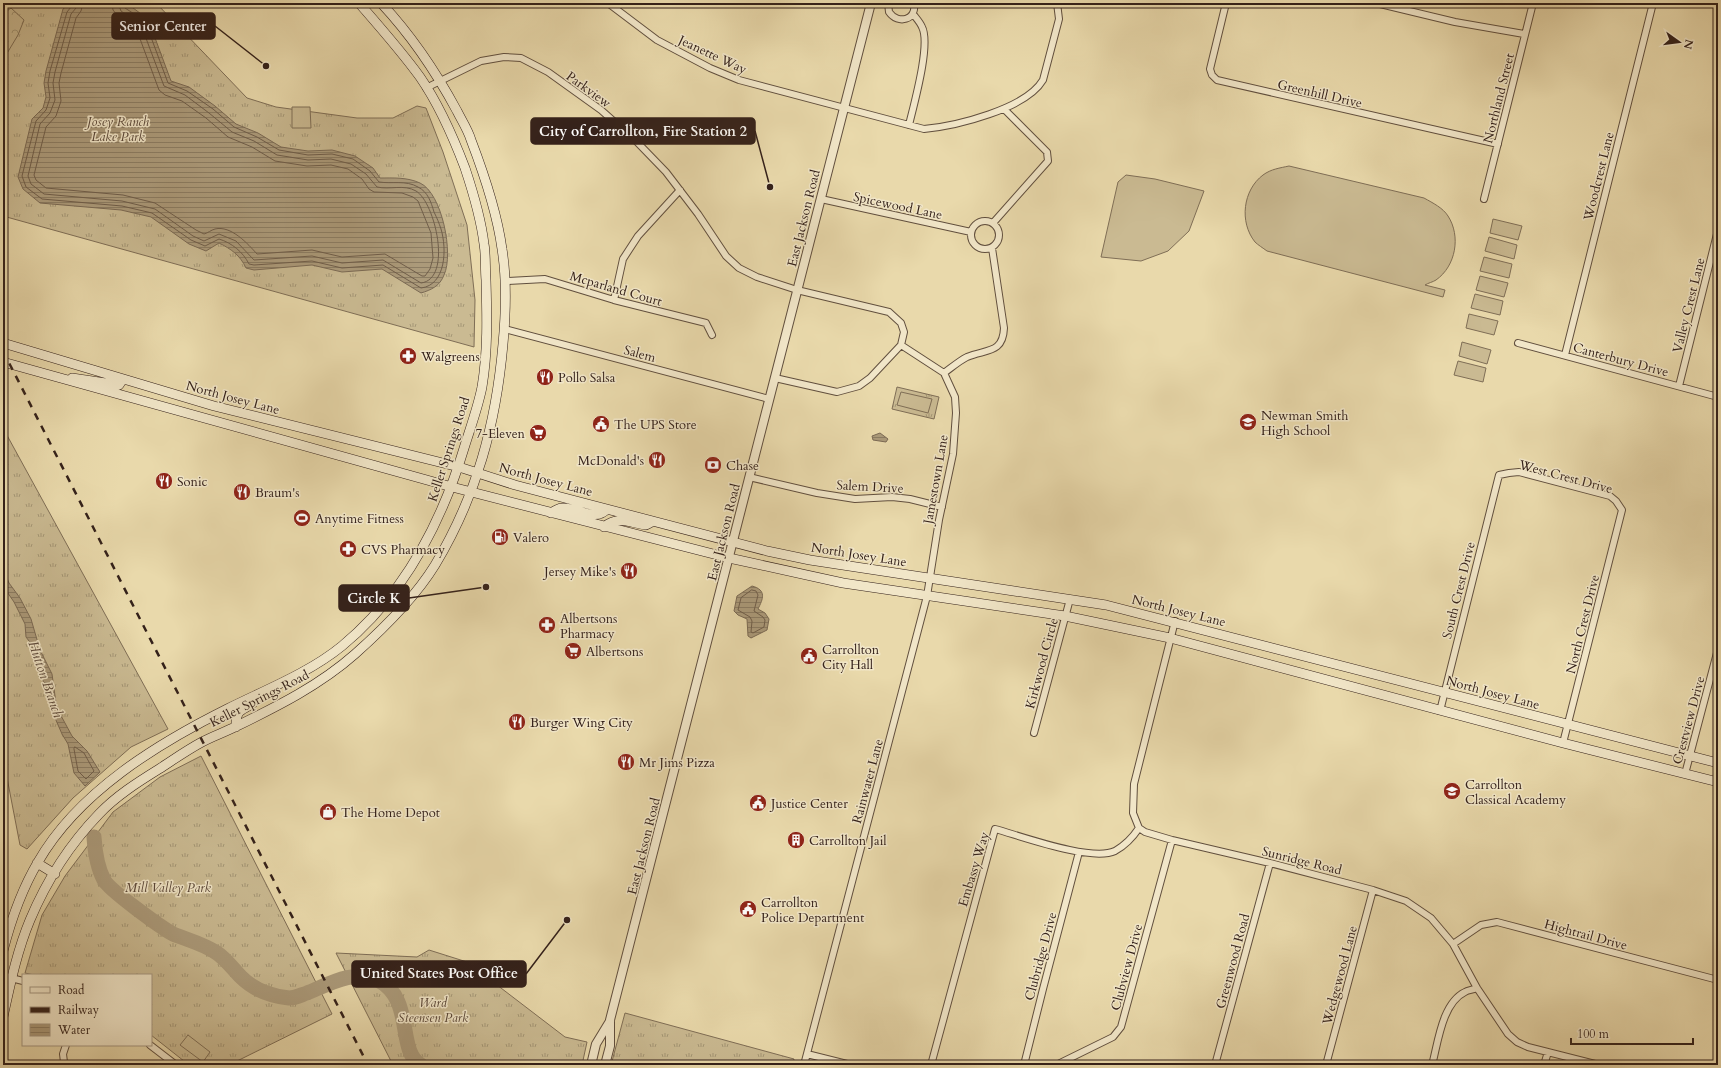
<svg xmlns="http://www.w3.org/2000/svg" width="1721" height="1068" viewBox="0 0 1721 1068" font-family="Cardo,serif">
  <defs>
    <pattern id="grass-tufts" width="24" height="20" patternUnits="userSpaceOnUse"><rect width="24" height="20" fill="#caba92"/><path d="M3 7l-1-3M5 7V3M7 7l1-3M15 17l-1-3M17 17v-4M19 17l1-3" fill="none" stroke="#a59776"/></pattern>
    <pattern id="forest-crowns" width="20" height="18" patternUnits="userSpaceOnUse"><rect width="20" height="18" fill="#caba92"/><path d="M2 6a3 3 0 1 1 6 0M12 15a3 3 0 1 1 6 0" fill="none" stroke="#a59776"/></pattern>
    <pattern id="water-rules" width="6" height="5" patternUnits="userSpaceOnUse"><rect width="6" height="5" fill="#ab9a7a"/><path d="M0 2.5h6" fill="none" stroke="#8c7d63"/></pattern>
  </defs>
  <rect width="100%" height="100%" fill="#e9d9ab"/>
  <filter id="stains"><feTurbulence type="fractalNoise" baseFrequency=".005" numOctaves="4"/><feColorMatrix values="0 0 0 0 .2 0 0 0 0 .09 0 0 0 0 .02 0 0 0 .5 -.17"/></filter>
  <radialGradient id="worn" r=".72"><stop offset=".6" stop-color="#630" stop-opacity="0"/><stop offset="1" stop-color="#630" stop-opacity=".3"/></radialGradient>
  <path fill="url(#grass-tufts)" stroke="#7f6e56" d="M3,3H156L247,98L276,107L357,118H393L417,106L426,108L443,152L467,225L475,300L474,347L3,216Z
    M897,387L939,397L934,419L892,409Z
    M3,428L168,729L131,747L73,798L27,849L20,845L3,757Z
    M201,756L332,1014L229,1065H189L151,1035V975H34L25,973L42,915L65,876L113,812L160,777Z
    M429,950L467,962L565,1037L587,1042L582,1065H393L336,953L417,957Z
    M625,1013L794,1059L793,1065H611Z"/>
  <path fill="url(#forest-crowns)" stroke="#7f6e56" d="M11,8L24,20L18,35L3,60V14Z"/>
  <path fill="#caba92" stroke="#7f6e56" d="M292,107H310L311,128H292Z
    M1289,166L1424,198C1433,203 1443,208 1448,216C1461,236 1456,266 1436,280C1433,282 1428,283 1425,285L1445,290L1443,297L1267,251C1263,248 1258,245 1255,242C1239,222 1243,190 1263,175C1271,169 1280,168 1289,166Z
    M1126,175L1155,179L1204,191L1189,231L1168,251L1141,261L1101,257L1118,182Z
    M1493,219L1522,226L1518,240L1490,233Z
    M1489,237L1517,245L1514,259L1485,251Z
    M1484,257L1512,264L1509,278L1480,271Z
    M1480,276L1508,283L1504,297L1476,290Z
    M1475,294L1503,301L1500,315L1471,308Z
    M1469,314L1498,321L1494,335L1466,328Z
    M1462,342L1491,350L1487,364L1459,356Z
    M1458,361L1486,368L1483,382L1454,375Z
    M901,392L932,399L928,413L897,405Z
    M188,1035L210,1052L203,1062L180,1045Z"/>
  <path fill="url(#water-rules)" stroke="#7b6a54" d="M70,3H121L129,5L148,19L171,81L189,87L215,106L236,124L258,133L281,147L308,151L332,150L355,156L373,168L380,178C393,178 407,177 420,183C442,193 454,254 444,275C440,286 431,290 421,293L382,269L342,272L312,265L254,270L246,268C240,255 231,249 219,243L206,251L189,244L151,217L121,210L40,203L23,189L18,177L32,119L43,108L46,97L44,83L46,71L63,9Z
    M880,433L888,439L886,442L873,440L872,436Z
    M3,568L9,583L20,598L31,619L40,650L52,674L56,703L59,712L72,736L87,751L100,772L85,786L74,773L68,744L62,734L52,711L47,690L35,662L29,641L26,637L25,624L14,602L3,586Z
    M752,586C767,590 763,599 758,609L765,613L769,619L767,630L751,638L748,636L747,619L738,615L734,611L737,596Z"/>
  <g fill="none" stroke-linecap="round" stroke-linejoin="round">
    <path stroke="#705e4a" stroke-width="1" d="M72,3L71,7L67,12L50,71L48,83L50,98L46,110L36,121L26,160L22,176L26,187L42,199L122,206L152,213L191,240L205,246L219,239C232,243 243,252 249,264L254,265L312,261L342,268L383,265L421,288C446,285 447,249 441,229C439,223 437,218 434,212C431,202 428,192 418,187C406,180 392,184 379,182L370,171L353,159L332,154L308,155L279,150L257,137L234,127L213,109L187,91L168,83L145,21L125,8L123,3
      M77,3L76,8L71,14L55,72L53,83L55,100L50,113L40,124L28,176L31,184L44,194L122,201L155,209L193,236L204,241L219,234L236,241L254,260L312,256L342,263L383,260L421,283C453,279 435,202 416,191C404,184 390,190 377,187L366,174L351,164L331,159L308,160L277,155L254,141L232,132L209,113L185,95L164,86L141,25L121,11L118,3
      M83,3L81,11L76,18L61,73L59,83L61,101L56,116L46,127L34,175L36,180L46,188L123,195L155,203L196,230L204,234C208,233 211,230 215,229C231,225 248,244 257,254L312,250L342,257L385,254L422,276H425L430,269L433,258L431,233L418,201L413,197L402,193L374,192L369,189L362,179L348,169L331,165L307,166L275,161L252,147L228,137L206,118L182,101L165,95L159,90L136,28L117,15L113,10L112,3
      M752,590L756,591L758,595L754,611L763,617L765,620L764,627L753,633L751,632L752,621L750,617L738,610L741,598Z
      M75,747L84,753L94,771L86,779L78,771L74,749Z"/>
    <path stroke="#ab9a7a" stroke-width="15" d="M94,837C95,852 97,867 104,880C109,890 162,928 173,934C188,940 204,944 217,953C226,959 233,969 241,977C254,990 271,996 289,998C295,998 301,995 307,993C329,984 354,969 378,980C415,999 396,1051 421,1065"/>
    <defs>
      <path id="minor" d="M608,3L657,40L710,68L739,80L924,129C956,126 1026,109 1043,80L1059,19L1057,3
        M888,3L889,12C898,25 917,20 914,3
        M1226,3L1210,69L1212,75L1217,80L1498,144
        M1376,3L1455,22L1524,34
        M426,88L481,61L504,57L521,58L548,72L601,110L636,141L666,172L698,214L726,256L739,268L757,277L797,290L889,312L901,323L904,332L901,345L870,378L859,386L837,392L775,378
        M909,125C914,104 931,44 922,27C920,22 916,18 913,14
        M821,199L971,232
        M1484,199L1533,3
        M971 235a14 14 0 1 1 28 0a14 14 0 1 1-28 0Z
        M993,223L1048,161L1047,152L1004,109
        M506,281L545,279L614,300L706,323L712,335
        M614,300L623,259L638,236L680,190
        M505,329L769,399
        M1518,343L1718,397
        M1565,355L1653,3
        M944,373C951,368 959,361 967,357C986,349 1003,354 1004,328L992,248
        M1679,386L1718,230
        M749,477L817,493L855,499L892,497L910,499L942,507
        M1175,621L1134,784L1133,813L1139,828L1145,832L1172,840L1270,863L1373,890L1406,901L1431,918L1453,944L1477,988L1508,1034L1517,1042L1528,1047L1599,1065
        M1440,711L1499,475L1509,473L1519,472L1610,496L1616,501L1622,510L1563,743
        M1034,733L1070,599
        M1685,774L1718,649
        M1453,944L1481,925L1497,922L1718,980
        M3,976L23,981
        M66,1045L63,1054L64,1062L68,1065
        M150,1045L176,1065
        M807,1054L851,1065
        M804,1065L927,596L939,520L953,454L956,413L955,397L944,373L901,345
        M931,1065L995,829C1021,836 1091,862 1115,851C1124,846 1133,837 1139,828
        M1024,1065L1043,989L1079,852
        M1056,1065L1113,1037L1121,1027L1172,840
        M1215,1065L1270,863
        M1326,1065L1373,890
        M1432,1065C1438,1043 1442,1003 1465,992C1468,990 1473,990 1477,988
        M1544,1065L1548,1052"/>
      <path id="tertiary" d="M591,1065L596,1044L610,1021
        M605,1065L610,1046V1020L871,3"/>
      <path id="secondary" d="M3,343L214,406L459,467L515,485L767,551L810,560L1106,605L1718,763
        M3,362L452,487L729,558L843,583L1065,616L1170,638L1563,743L1718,782
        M72,378L119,385L123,379
        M551,513C554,511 559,508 562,508C577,506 595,523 607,509
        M604,527C618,515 630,523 646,525L650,523
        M236,727C235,706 245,712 256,700
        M37,863L55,874
        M3,951C11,920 22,889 38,862C78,792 157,744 227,709C265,690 309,673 342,646C405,594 442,522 465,445C471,426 478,407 482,387C488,351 487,316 486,280C485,268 486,255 484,244C481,219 473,192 465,168C454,139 438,103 420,77C402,52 379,26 359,3
        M3,1017C10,985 17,951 30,920C46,882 70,844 99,814C116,796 138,782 159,769C173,760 187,750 202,742C213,736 225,732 237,726C278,706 320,685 355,654C382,630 416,596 435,565C477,495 496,424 503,344C506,312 507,280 502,249C497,212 484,174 471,140C468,130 462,121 457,111C436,72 412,36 381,3"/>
    </defs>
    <use href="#minor" stroke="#614f3e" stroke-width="8"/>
    <use href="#tertiary" stroke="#614f3e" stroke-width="10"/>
    <use href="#secondary" stroke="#34211a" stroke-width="10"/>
    <use href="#minor" stroke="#f1e6c8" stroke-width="6"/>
    <use href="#tertiary" stroke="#f1e6c8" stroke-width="8"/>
    <use href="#secondary" stroke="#f1e6c8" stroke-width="9"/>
    <path stroke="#34211a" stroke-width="2.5" stroke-dasharray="7 7" stroke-linecap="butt" d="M3,351L368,1065"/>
  </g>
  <defs>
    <symbol id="pharmacy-disc" viewBox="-11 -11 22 22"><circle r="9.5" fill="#8f2418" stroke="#f1e6c8"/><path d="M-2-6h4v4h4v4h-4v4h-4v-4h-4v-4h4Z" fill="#fff"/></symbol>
    <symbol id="restaurant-disc" viewBox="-11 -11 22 22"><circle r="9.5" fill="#8f2418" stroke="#f1e6c8"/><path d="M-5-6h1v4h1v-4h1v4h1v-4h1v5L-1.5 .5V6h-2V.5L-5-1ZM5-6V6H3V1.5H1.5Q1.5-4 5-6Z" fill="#fff"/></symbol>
    <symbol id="school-disc" viewBox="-11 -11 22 22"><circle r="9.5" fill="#8f2418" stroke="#f1e6c8"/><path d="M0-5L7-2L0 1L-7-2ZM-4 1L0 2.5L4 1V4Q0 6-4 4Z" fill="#fff"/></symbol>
    <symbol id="civic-disc" viewBox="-11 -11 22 22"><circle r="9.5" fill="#8f2418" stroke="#f1e6c8"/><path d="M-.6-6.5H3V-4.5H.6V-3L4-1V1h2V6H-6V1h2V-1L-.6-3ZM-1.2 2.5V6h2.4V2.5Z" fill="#fff"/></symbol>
    <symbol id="supermarket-disc" viewBox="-11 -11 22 22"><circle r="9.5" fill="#8f2418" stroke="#f1e6c8"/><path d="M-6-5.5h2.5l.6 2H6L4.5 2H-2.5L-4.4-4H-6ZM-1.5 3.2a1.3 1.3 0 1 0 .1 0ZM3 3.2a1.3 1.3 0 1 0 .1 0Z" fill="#fff"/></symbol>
    <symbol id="bank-disc" viewBox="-11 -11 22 22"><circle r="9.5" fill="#8f2418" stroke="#f1e6c8"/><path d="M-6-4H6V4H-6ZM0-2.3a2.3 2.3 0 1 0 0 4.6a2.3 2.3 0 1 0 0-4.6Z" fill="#fff"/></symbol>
    <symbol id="stadium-disc" viewBox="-11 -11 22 22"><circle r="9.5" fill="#8f2418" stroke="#f1e6c8"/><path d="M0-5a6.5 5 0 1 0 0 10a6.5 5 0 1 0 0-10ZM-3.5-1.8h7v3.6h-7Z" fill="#fff"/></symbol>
    <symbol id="fuel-disc" viewBox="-11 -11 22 22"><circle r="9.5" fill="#8f2418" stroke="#f1e6c8"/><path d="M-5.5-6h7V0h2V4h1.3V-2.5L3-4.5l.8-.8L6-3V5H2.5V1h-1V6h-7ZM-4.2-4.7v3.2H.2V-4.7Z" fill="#fff"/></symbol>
    <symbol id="shop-disc" viewBox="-11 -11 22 22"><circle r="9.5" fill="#8f2418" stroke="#f1e6c8"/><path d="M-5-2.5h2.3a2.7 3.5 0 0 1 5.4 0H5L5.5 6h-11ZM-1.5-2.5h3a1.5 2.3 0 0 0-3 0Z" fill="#fff"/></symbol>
    <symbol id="building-disc" viewBox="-11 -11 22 22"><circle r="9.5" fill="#8f2418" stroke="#f1e6c8"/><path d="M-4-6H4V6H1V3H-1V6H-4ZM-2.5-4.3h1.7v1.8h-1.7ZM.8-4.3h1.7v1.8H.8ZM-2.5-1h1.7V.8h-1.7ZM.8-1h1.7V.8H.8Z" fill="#fff"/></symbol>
  </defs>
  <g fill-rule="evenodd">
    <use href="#pharmacy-disc" x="398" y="346" width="20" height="20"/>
    <use href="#restaurant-disc" x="535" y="367" width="20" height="20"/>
    <use href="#school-disc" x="1238" y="412" width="20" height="20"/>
    <use href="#civic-disc" x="591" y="414" width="20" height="20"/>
    <use href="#supermarket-disc" x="528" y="423" width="20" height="20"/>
    <use href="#restaurant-disc" x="647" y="450" width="20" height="20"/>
    <use href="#bank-disc" x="703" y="455" width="20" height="20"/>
    <use href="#restaurant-disc" x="154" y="471" width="20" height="20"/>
    <use href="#restaurant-disc" x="232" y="482" width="20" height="20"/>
    <use href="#stadium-disc" x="292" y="508" width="20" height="20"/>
    <use href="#fuel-disc" x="490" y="527" width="20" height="20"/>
    <use href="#pharmacy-disc" x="338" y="539" width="20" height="20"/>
    <use href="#restaurant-disc" x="619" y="561" width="20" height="20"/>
    <use href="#pharmacy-disc" x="537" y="615" width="20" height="20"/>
    <use href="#supermarket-disc" x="563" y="641" width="20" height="20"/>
    <use href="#civic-disc" x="799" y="646" width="20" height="20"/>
    <use href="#restaurant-disc" x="507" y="712" width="20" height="20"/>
    <use href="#restaurant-disc" x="616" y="752" width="20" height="20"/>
    <use href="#school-disc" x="1442" y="781" width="20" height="20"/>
    <use href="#civic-disc" x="748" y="793" width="20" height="20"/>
    <use href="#shop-disc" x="318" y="802" width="20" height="20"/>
    <use href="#building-disc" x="786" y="830" width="20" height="20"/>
    <use href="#civic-disc" x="738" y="899" width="20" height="20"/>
  </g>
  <g text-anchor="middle" stroke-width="3" stroke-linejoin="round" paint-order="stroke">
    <g font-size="13" fill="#34211a" stroke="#f1e6c8">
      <text transform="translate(713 54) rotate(25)" y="5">Jeanette Way</text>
      <text transform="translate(589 89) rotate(36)" y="5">Parkview</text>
      <text transform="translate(1320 93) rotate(13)" y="5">Greenhill Drive</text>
      <text transform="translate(1498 98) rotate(-76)" y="5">Northland Street</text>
      <text transform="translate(1598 176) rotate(-76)" y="5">Woodcrest Lane</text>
      <text transform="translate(898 205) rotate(12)" y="5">Spicewood Lane</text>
      <text transform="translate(803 218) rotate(-76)" y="5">East Jackson Road</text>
      <text transform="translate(616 288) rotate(16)" y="5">Mcparland Court</text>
      <text transform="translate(1688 305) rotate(-76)" y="5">Valley Crest Lane</text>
      <text transform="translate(640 353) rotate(15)" y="5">Salem</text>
      <text transform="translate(1621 359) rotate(15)" y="5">Canterbury Drive</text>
      <text transform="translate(233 397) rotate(15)" y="5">North Josey Lane</text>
      <text transform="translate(448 449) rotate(-72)" y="5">Keller Springs Road</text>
      <text transform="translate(1566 476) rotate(15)" y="5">West Crest Drive</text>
      <text transform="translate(546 479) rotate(15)" y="5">North Josey Lane</text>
      <text transform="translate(935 479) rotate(-80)" y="5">Jamestown Lane</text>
      <text transform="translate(870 486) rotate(3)" y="5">Salem Drive</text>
      <text transform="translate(723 532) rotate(-76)" y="5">East Jackson Road</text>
      <text transform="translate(859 554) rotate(9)" y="5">North Josey Lane</text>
      <text transform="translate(1458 590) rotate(-76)" y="5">South Crest Drive</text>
      <text transform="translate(1179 610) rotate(14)" y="5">North Josey Lane</text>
      <text transform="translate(1582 624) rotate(-76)" y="5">North Crest Drive</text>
      <text transform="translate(1041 663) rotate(-75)" y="5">Kirkwood Circle</text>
      <text transform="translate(1493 692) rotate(15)" y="5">North Josey Lane</text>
      <text transform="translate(259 698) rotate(-27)" y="5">Keller Springs Road</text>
      <text transform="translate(1688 720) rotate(-75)" y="5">Crestview Drive</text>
      <text transform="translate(867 781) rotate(-75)" y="5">Rainwater Lane</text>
      <text transform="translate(643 846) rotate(-76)" y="5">East Jackson Road</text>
      <text transform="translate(1302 860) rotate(14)" y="5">Sunridge Road</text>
      <text transform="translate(973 869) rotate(-73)" y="5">Embassy Way</text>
      <text transform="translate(1586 934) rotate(15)" y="5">Hightrail Drive</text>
      <text transform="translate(1040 956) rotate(-75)" y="5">Clubridge Drive</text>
      <text transform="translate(1232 961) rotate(-75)" y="5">Greenwood Road</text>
      <text transform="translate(1126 967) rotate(-75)" y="5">Clubview Drive</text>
      <text transform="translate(1339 975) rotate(-75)" y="5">Wedgewood Lane</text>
    </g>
    <g font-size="13" font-style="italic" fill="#5a4738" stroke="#f1e6c8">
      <text x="118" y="126">Josey Ranch<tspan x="118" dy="15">Lake Park</tspan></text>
      <text x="168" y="892">Mill Valley Park</text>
      <text x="433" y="1007">Ward<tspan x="433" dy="15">Steensen Park</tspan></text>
    </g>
    <g font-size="13" fill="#34211a" stroke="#f1e6c8" text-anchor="start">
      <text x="421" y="361">Walgreens</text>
      <text x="558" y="382">Pollo Salsa</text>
      <text x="1261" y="420">Newman Smith<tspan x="1261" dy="15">High School</tspan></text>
      <text x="614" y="429">The UPS Store</text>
      <text x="525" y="438" text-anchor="end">7-Eleven</text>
      <text x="644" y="465" text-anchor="end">McDonald's</text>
      <text x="726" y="470">Chase</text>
      <text x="177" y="486">Sonic</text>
      <text x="255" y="497">Braum's</text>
      <text x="315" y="523">Anytime Fitness</text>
      <text x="513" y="542">Valero</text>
      <text x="361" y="554">CVS Pharmacy</text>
      <text x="616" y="576" text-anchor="end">Jersey Mike's</text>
      <text x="560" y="623">Albertsons<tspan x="560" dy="15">Pharmacy</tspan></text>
      <text x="822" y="654">Carrollton<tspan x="822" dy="15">City Hall</tspan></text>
      <text x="586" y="656">Albertsons</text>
      <text x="530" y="727">Burger Wing City</text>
      <text x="639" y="767">Mr Jims Pizza</text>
      <text x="1465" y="789">Carrollton<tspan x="1465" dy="15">Classical Academy</tspan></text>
      <text x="771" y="808">Justice Center</text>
      <text x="341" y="817">The Home Depot</text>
      <text x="809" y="845">Carrollton Jail</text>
      <text x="761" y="907">Carrollton<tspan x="761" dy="15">Police Department</tspan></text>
    </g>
    <g font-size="14" font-style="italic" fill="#5e4b3c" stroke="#f1e6c8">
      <text transform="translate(46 679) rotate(71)" y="5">Hutton Branch</text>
    </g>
  </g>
  <path fill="none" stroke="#34211a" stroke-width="1.5" d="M266 66L215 26M770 187L755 131M486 587L409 598M567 920L526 974"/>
  <g fill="#34211a" stroke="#f1e6c8" stroke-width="1.5">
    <circle cx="266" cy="66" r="4"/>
    <circle cx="770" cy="187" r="4"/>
    <circle cx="486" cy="587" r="4"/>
    <circle cx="567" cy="920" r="4"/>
  </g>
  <g fill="#34211a" stroke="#34211a" stroke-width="1.5">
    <rect x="112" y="13" width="103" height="26" rx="4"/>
    <rect x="531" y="118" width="224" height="26" rx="4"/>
    <rect x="339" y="585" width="70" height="26" rx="4"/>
    <rect x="352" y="961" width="174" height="26" rx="4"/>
  </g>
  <g font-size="14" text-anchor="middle" font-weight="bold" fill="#fff">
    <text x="163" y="31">Senior Center</text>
    <text x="643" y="136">City of Carrollton, Fire Station 2</text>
    <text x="374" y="603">Circle K</text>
    <text x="439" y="978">United States Post Office</text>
  </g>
  <rect width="1721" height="1068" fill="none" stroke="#e9d9ab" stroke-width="16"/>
  <rect x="4" y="4" width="1713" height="1060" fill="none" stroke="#34211a" stroke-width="2"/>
  <rect x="8" y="8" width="1705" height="1052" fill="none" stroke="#34211a"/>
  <rect x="22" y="974" width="130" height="72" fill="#f1e6c8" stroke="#a59782"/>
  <rect x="30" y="987" width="20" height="6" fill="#f1e6c8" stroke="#a59782"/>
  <text x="58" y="994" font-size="12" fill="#34211a">Road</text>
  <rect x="30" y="1007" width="20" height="6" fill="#34211a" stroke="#a59782"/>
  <text x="58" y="1014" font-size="12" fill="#34211a">Railway</text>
  <rect x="30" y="1024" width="20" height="12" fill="url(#water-rules)" stroke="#a59782"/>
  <text x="58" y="1034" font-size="12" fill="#34211a">Water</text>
  <g transform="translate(1679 42) rotate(104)" stroke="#f1e6c8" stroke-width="3" paint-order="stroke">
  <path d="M0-3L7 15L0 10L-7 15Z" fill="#34211a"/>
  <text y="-6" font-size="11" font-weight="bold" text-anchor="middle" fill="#34211a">N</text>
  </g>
  <path d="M1571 1038v6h122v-6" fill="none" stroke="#34211a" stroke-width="2"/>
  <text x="1577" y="1038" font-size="12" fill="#34211a" stroke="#f1e6c8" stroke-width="3" paint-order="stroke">100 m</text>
  <rect width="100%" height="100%" filter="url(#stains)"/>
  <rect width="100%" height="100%" fill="url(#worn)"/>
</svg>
